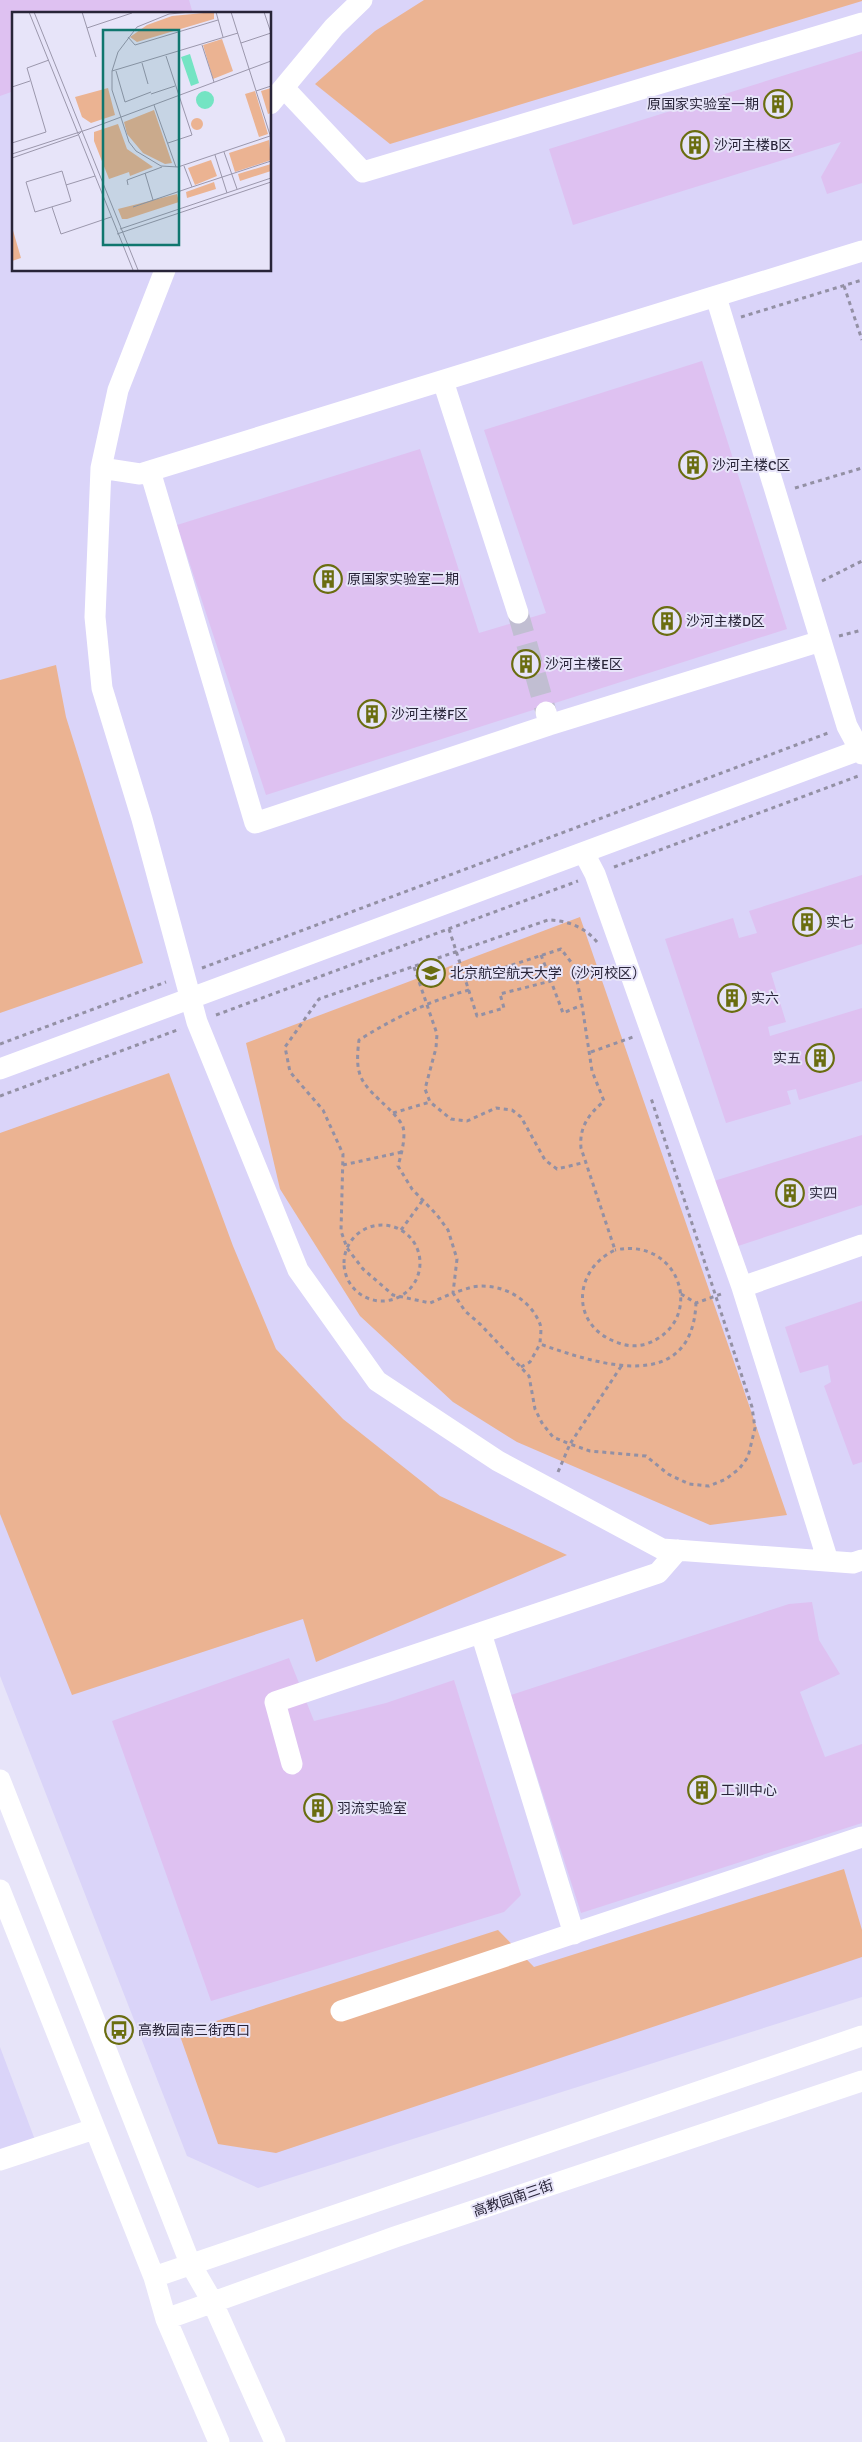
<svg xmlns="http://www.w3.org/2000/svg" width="862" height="2442" viewBox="0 0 862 2442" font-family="Signika,'Noto Sans SC',sans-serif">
  <rect width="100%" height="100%" fill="#e7e4f9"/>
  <path fill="#dad4f9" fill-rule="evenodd" d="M0,0H862V1997L258,2188L187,2156L0,1676ZM14,14H270V270H14Z
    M0,2047L35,2140L0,2150Z"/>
  <path fill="#ebb392" d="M424,0H862V1L390,144L315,84L375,31Z
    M56,665L66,717L143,963L0,1013V680Z
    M580,917L787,1515L710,1525L517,1442L453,1402L360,1316L280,1189L246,1043Z
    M169,1073L233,1246L276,1349L343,1419L440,1496L567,1555L316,1662L303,1619L72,1695L0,1514V1133Z
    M844,1869L862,1930V1957L276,2153L218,2144L179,2033L498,1930L534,1967Z"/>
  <path fill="#dec1f1" d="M0,0H189L193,14H14V91L0,96Z
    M862,51V183L827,194L821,177L841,142L573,225L549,149Z
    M702,361L787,629L266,795L177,525L420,449L479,633L546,613L484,430Z
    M862,875V944L771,973L786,1022L768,1027L770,1036L862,1008V1081L799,1100L796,1089L787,1091L791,1104L726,1123L665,939L733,918L739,938L757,933L749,911Z
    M862,1135V1205L735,1247L714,1181Z
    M862,1301V1462L853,1465L824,1386L831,1382L828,1365L800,1373L785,1327Z
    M812,1602L819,1640L840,1674L800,1692L825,1757L862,1744V1823L581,1913L511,1695L789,1604Z
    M289,1658L314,1721L386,1703L454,1680L521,1895L504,1912L211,2001L112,1721Z"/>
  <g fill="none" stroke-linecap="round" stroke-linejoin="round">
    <path stroke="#c1bed2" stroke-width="21" stroke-dasharray="21 11" stroke-linecap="butt" d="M518,613L546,712"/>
    <path stroke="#9390a4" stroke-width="3" stroke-dasharray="4 4" stroke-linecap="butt" d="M844,286L862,340
      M741,317L862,280
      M795,488L862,468
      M822,581L862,561
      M839,636L862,630
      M614,867L861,775
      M449,929L477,1016L504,1008L500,994L551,981L563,1013L582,1005L592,1071L604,1101C589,1114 579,1127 581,1148L615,1250C573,1270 570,1325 616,1342C625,1346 636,1347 646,1344C707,1323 682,1236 615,1250
      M597,942C585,927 566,920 548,920L319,999L285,1047L290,1072L323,1110L343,1154L341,1231L347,1248L363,1269L393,1295L430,1303L453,1293L465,1311L481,1325L529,1376L535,1409L542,1423L553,1437L570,1444L622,1365
      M541,955L551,981
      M414,967L437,1034L436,1048L425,1089L430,1102L451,1119L467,1121L496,1108L512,1110L521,1117L545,1160L557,1169L586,1162
      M202,968L828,733
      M466,980L561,949L574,966L582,1005
      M469,990C429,1001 394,1018 359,1040C354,1079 362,1083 389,1109C393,1113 401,1121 403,1127C406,1138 401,1155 398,1166L412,1189L437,1215L448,1230L457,1259L453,1293C459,1291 466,1289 472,1287C500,1282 530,1298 540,1324C542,1330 540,1338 540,1344C597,1364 692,1396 696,1303
      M216,1015L578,881
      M0,1044L166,982
      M591,1052L633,1037
      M0,1096L180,1029
      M393,1113L430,1102
      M343,1165L402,1152
      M344 1263a38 38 0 1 1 76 0a38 38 0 1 1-76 0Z
      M401,1230L423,1200
      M681,1294L696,1303L724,1293
      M521,1367L530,1362L540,1344
      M558,1472L570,1444L590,1451L646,1456L668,1474L689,1484L709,1486L726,1479L739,1469L748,1457L755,1428L752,1407L651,1098"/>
    <path stroke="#fff" stroke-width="21" d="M284,88L363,172L862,23
      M270,104L334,27L362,0
      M165,270L118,390L101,468L95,617L102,688L142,819L197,1022L298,1270L377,1381L498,1461L662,1549L853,1563L862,1560
      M716,297L847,726L862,754
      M443,381L518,613
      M101,468L140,474L862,251
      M150,471L255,823L549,725L546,712
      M549,725L821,641
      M584,853L595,874L742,1287L828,1561
      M0,1069L862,749
      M742,1287L862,1245
      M481,1633L574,1934
      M292,1764L275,1702L658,1573L678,1550
      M0,1780L190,2263L212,2301L275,2442
      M0,1890L154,2277L166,2319L219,2442
      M341,2011L862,1837
      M0,2160L94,2129
      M154,2277L862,2036
      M166,2319L395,2237L862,2081"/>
  </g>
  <defs>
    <symbol id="building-ring" viewBox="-11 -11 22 22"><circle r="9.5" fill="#e7e4f9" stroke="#6a6d10" stroke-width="1.5"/><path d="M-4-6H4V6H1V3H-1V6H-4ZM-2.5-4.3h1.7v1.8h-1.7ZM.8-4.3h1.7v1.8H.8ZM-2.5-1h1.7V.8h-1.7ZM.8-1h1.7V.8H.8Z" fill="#6a6d10"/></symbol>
    <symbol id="university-ring" viewBox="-11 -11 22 22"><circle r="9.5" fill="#e7e4f9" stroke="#6a6d10" stroke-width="1.5"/><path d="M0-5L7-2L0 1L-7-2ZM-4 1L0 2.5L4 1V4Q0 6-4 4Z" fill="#6a6d10"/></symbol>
    <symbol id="bus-ring" viewBox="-11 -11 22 22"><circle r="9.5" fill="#e7e4f9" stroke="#6a6d10" stroke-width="1.5"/><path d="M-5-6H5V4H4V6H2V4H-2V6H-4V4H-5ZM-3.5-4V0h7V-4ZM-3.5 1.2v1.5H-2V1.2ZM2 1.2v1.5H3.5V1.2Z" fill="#6a6d10"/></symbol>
  </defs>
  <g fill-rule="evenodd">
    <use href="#building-ring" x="762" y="88" width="32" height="32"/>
    <use href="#building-ring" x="679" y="129" width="32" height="32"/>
    <use href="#building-ring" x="677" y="449" width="32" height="32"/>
    <use href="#building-ring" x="312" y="563" width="32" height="32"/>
    <use href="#building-ring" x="651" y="605" width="32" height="32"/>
    <use href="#building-ring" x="510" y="648" width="32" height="32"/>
    <use href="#building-ring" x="356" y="698" width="32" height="32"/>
    <use href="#building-ring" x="791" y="906" width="32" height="32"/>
    <use href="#university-ring" x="415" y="957" width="32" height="32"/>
    <use href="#building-ring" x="716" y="982" width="32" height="32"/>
    <use href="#building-ring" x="804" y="1042" width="32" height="32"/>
    <use href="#building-ring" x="774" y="1177" width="32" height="32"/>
    <use href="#building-ring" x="686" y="1774" width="32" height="32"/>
    <use href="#building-ring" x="302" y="1792" width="32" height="32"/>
    <use href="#bus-ring" x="103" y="2014" width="32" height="32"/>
  </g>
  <g text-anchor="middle" stroke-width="4" stroke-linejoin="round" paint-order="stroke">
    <g font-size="14" fill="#282438" stroke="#e7e4f9" text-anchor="start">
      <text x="759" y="109" text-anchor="end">原国家实验室一期</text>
      <text x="714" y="150">沙河主楼B区</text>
      <text x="712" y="470">沙河主楼C区</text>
      <text x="347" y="584">原国家实验室二期</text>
      <text x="686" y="626">沙河主楼D区</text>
      <text x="545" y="669">沙河主楼E区</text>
      <text x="391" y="719">沙河主楼F区</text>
      <text x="826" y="927">实七</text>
      <text x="450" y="978">北京航空航天大学（沙河校区）</text>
      <text x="751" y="1003">实六</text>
      <text x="801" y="1063" text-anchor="end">实五</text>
      <text x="809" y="1198">实四</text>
      <text x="721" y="1795">工训中心</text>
      <text x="337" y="1813">羽流实验室</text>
      <text x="138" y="2035">高教园南三街西口</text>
    </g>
    <g font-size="14" fill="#282438" stroke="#e7e4f9">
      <text transform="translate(513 2198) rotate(-19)" y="5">高教园南三街</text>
    </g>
  </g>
  <g transform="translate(12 12)">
    <rect width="259" height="259" fill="#e7e4f9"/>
    <path d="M202,0V7L125,30L118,25L135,13L160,4ZM210,27L221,59L201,67L191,33ZM96,76L103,103L79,111L70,105L63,85ZM259,76V101L256,102L249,79ZM243,79L256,122L247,125L233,82ZM142,98L160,151L153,152L131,141L115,122L112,110ZM179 112a6 6 0 1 1 12 0a6 6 0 1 1-12 0ZM106,112L115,137L141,155L118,164L117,160L97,167L82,129V120ZM257,128L259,148L223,160L217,141ZM199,148L205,164L183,173L176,156ZM259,152V159L228,169L226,162ZM202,170L204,177L175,186L174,180ZM165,182L167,190L115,207H110L106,197ZM0,215L9,246L0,249Z" fill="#ebb392"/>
    <path d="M178,42L187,71L179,74L169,45ZM184 88a9 9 0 1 1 18 0a9 9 0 1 1-18 0Z" fill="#74e4c3"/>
    <path fill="none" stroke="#9b97ac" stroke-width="1" d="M17,0L121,258M22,0L126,258M70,0L84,45M179,0L157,2L125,15L106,40L100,59V78L117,130L124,139L149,154L166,155L258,124M204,0L211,25M219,0L259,126M75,16L120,1M116,25L123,33L206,8M229,31L259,21L252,0M190,33L202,70M154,44L180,123L156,131M130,51L136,72M100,59L226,21M104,59L113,90L139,80M0,75L18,69M244,79L259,74M139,82L163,74M142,93L164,155M0,131L34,120L15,56L37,48M212,140L225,177M0,142L77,117L259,49M203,143L215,181M0,146L66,123L69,120M172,154L180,175L259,149M50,159L59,189L23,200L14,170ZM133,161L141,188M54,173L83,164M116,173L115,168L150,155M40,195L49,222L99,205M121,195L180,175M108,217L259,166M105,222L259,170"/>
    <path fill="#0f766e" fill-opacity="0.15" stroke="#0f766e" stroke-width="2.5" d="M91,18H167V233H91Z"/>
    <rect width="259" height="259" fill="none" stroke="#282438" stroke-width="2.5"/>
  </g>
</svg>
